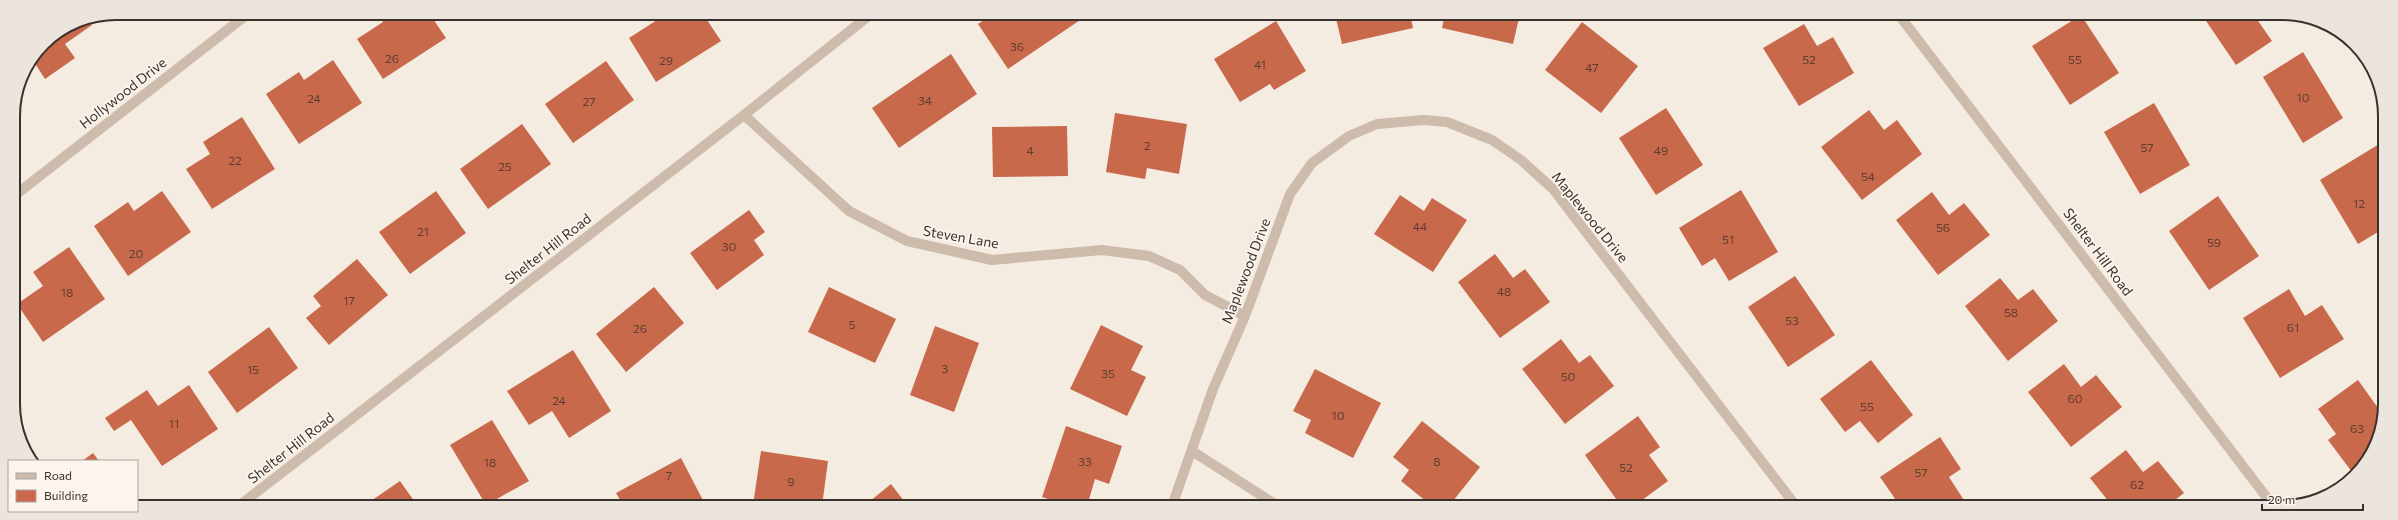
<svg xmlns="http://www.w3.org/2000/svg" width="2398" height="520" viewBox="0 0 2398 520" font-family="Commissioner,sans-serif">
  <rect width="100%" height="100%" fill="#f4ebe1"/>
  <path fill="#c8694b" d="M378,13H429L446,38L383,79L357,39L383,22Z
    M668,13L703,14L721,41L656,82L629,38Z
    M993,14H1089L1008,69L978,24Z
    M1335,14H1410L1413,28L1342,44Z
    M1445,14H1520L1513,44L1442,28Z
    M1732,14H1746L1737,21Z
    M2000,15H2014L2005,21Z
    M2081,15L2119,73L2070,105L2032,46Z
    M2202,15H2254L2272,41L2236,65Z
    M87,19L92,25L65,44L75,58L45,79L32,59L43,43L77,21Z
    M1276,21L1306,71L1274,90L1270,84L1240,102L1214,59Z
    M1582,22L1638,66L1601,113L1545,70Z
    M1804,24L1817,46L1833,37L1854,73L1799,106L1763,48Z
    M2303,52L2343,118L2303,143L2263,77Z
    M951,54L977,94L899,148L872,108Z
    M333,60L362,103L299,144L266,94L299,72L304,80Z
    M606,61L634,100L573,143L545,104Z
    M2154,103L2190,165L2140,194L2104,132Z
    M1666,108L1703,165L1656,195L1619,138Z
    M1869,110L1884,130L1897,120L1922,154L1862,200L1821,147Z
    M1115,113L1187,124L1179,174L1147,168L1145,179L1106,172Z
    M242,117L275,169L212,209L186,169L210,154L203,142Z
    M522,124L551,164L488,209L460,169Z
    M1067,126L1068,176L993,177L992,127Z
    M2381,143L2383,147V229L2358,244L2320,180Z
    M1741,190L1778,252L1729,281L1715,258L1702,266L1679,228Z
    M162,191L191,232L128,276L94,226L128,202L134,211Z
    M436,191L466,233L410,274L379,232Z
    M1932,192L1949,215L1964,203L1990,235L1938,275L1896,220Z
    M1400,195L1424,211L1432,198L1467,220L1433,272L1374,234Z
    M2218,196L2259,256L2209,290L2169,231Z
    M749,210L765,232L754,240L764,255L717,290L690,253Z
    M69,247L105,299L43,342L17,304L43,286L33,272Z
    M1495,254L1513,278L1525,269L1550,302L1500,338L1458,282Z
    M357,259L388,295L329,345L306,318L321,306L313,296Z
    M1795,276L1835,335L1788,367L1748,307Z
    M2000,278L2018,300L2033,289L2058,321L2008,361L1965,306Z
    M654,287L684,323L626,372L596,334Z
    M829,287L896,319L875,363L808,332Z
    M2289,289L2305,316L2322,305L2344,339L2280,378L2243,318Z
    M1101,325L1143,346L1131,370L1146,377L1127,416L1070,389Z
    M935,326L979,343L954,412L910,395Z
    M269,327L298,368L237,413L208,372Z
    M1561,339L1579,363L1590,355L1614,386L1565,424L1522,369Z
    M573,350L611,411L569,438L552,411L529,425L507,391Z
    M15,356L20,364L15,368Z
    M1871,360L1913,415L1878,443L1860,421L1845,432L1820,399Z
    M2064,364L2081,387L2096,375L2122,407L2071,447L2028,392Z
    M1315,369L1381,403L1353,458L1305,433L1311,420L1293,411Z
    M2358,380L2383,415V424L2371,455L2352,472L2328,440L2336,434L2318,409Z
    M189,385L218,429L162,466L131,420L114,431L105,418L147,390L158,406Z
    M1638,416L1660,447L1649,455L1668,481L1634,506H1621L1585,455Z
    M492,420L529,481L486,505L450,445Z
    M1422,421L1480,467L1449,506H1432L1401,481L1409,470L1393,457Z
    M1066,426L1122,446L1109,484L1095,479L1087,506H1068L1042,497Z
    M1940,437L1961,469L1949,477L1967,505L1900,506L1880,477Z
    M2126,450L2143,472L2158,461L2184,493L2166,507H2113L2090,478Z
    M761,451L828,461L822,506L791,503V506L753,505Z
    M93,453L99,461H82Z
    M681,458L706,506L623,505L616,493Z
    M400,481L417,505H365Z
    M891,484L907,505L905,506H864Z"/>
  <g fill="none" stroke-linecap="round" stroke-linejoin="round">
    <path stroke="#cdbbac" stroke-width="10" d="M1899,15L2274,507
      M744,115L849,211L907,241L992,260L1102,250L1149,256L1180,270L1205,295L1245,316
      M14,196L249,13
      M1192,451L1278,506
      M240,505L744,115L871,14
      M1172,506L1213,389L1245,316L1290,194L1312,163L1349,136L1377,124L1424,120L1447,122L1492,140L1521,160L1553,189L1796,506"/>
  </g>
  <g text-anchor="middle" stroke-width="3.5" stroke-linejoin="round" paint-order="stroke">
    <g font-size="12" fill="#5e3e33">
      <text x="1017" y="51">36</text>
      <text x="392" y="63">26</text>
      <text x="1809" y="64">52</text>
      <text x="2075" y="64">55</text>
      <text x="666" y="65">29</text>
      <text x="1260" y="69">41</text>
      <text x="1592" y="72">47</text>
      <text x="2303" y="102">10</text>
      <text x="314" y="103">24</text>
      <text x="925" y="105">34</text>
      <text x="589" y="106">27</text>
      <text x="1147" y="150">2</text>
      <text x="2147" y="152">57</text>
      <text x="1030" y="155">4</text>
      <text x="1661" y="155">49</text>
      <text x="235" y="165">22</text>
      <text x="505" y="171">25</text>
      <text x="1868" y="181">54</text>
      <text x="2359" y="208">12</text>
      <text x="1420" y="231">44</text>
      <text x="1943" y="232">56</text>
      <text x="423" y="236">21</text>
      <text x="1728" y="244">51</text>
      <text x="2214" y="247">59</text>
      <text x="729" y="251">30</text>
      <text x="136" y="258">20</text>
      <text x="1504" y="296">48</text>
      <text x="67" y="297">18</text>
      <text x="349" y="305">17</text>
      <text x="2011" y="317">58</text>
      <text x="1792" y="325">53</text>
      <text x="852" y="329">5</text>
      <text x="2293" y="332">61</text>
      <text x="640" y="333">26</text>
      <text x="945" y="373">3</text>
      <text x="253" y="374">15</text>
      <text x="1108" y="378">35</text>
      <text x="1568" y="381">50</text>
      <text x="2075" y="403">60</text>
      <text x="559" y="405">24</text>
      <text x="1867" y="411">55</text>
      <text x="1338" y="420">10</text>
      <text x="174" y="428">11</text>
      <text x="2357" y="433">63</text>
      <text x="1085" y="466">33</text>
      <text x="1437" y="466">8</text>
      <text x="490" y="467">18</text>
      <text x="1626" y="472">52</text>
      <text x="1921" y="477">57</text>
      <text x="669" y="480">7</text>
      <text x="791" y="486">9</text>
      <text x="2137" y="489">62</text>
    </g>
    <g font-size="14" fill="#3b302b" stroke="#fbf5ee">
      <text transform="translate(123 93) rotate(-38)" y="5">Hollywood Drive</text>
      <text transform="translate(1590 217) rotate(51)" y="5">Maplewood Drive</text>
      <text transform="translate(961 237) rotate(10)" y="5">Steven Lane</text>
      <text transform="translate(548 249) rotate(-38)" y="5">Shelter Hill Road</text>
      <text transform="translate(2098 252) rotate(53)" y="5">Shelter Hill Road</text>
      <text transform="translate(1246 271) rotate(-69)" y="5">Maplewood Drive</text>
      <text transform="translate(291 448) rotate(-38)" y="5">Shelter Hill Road</text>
    </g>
  </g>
  <path d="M0 0H2398V520H0ZM116 20H2282A96 96 0 0 1 2378 116V404A96 96 0 0 1 2282 500H116A96 96 0 0 1 20 404V116A96 96 0 0 1 116 20Z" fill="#ece5de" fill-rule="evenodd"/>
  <path fill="none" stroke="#3b302b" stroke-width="2" d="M116 20H2282A96 96 0 0 1 2378 116V404A96 96 0 0 1 2282 500H116A96 96 0 0 1 20 404V116A96 96 0 0 1 116 20Z"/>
  <rect x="8" y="460" width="130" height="52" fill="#fbf5ee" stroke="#aea6a0"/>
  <rect x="16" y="473" width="20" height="6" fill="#cdbbac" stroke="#aea6a0"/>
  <text x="44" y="480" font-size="12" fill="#3b302b">Road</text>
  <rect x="16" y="490" width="20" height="12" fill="#c8694b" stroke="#aea6a0"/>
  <text x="44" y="500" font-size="12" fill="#3b302b">Building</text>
  <path d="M2262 504v6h101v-6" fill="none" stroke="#3b302b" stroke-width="2"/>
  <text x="2268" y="504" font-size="12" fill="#3b302b" stroke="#fbf5ee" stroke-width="3" paint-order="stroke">20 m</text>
</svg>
